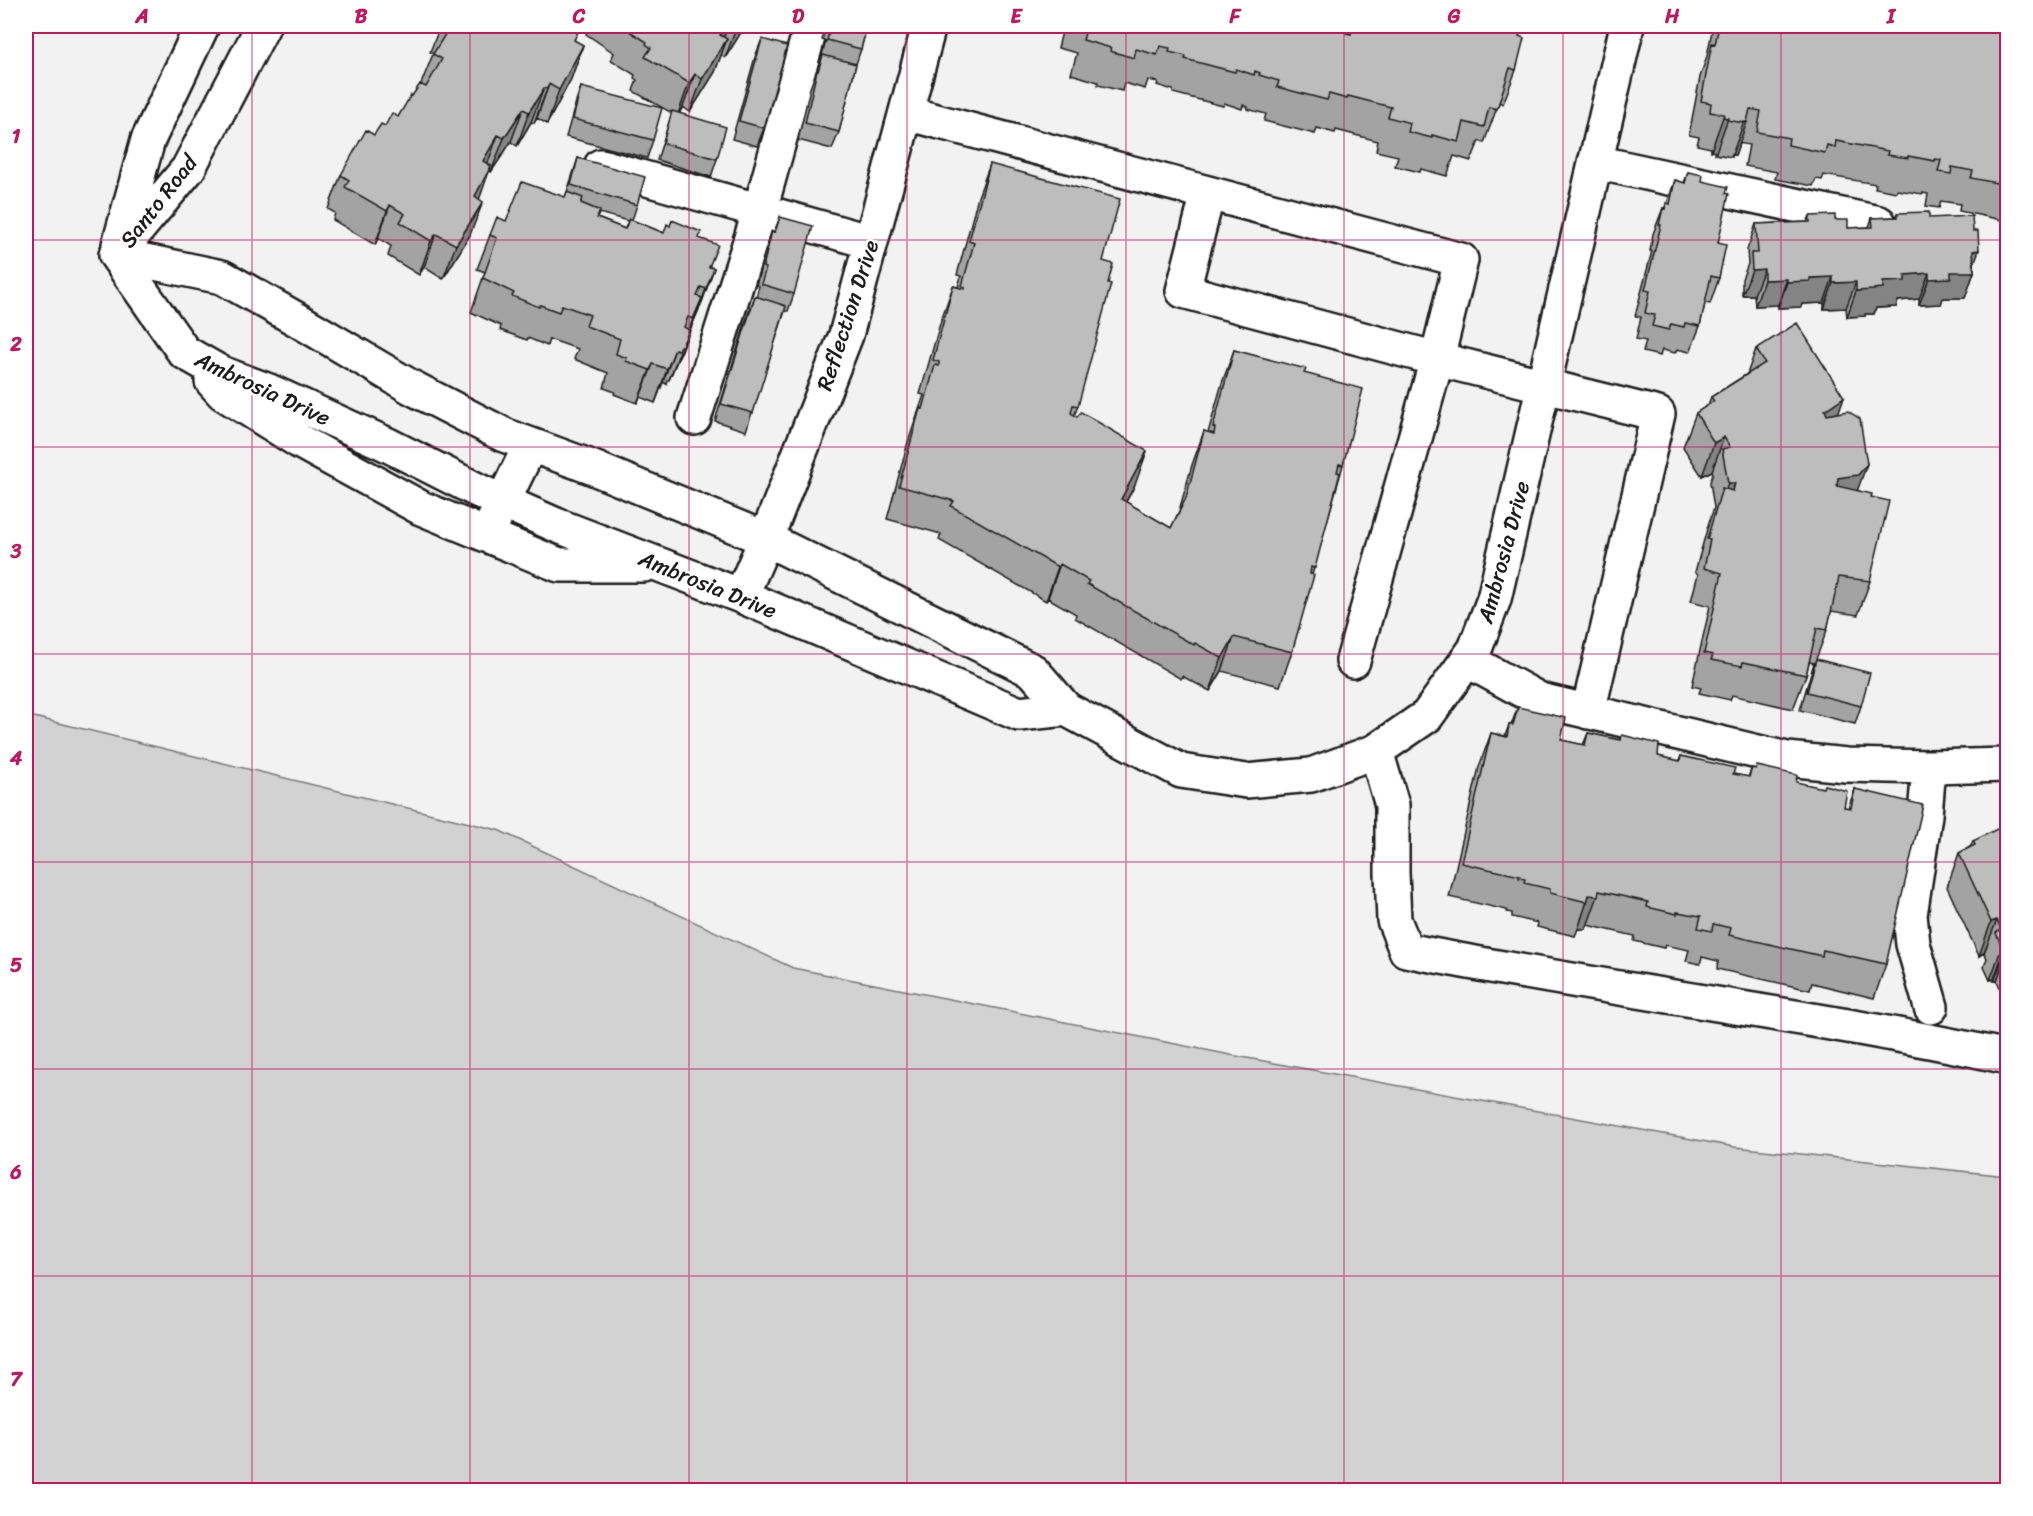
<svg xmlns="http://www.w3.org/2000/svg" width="2033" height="1516" viewBox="0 0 2033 1516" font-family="Sriracha,sans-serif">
  <rect width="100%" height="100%" fill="#f2f2f2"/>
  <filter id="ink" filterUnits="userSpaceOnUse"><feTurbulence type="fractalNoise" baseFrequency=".0167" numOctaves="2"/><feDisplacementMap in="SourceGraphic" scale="12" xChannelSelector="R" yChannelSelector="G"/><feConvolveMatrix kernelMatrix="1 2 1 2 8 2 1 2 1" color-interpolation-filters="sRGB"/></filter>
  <g filter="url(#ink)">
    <path fill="#d2d2d2" stroke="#777" stroke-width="1.5" d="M26,715L498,830L793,968L1236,1056L1735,1147L2007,1176V1490H26Z"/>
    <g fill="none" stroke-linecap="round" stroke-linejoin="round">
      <defs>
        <path id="minor" d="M906,113L1461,260L1437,359L1353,661
          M1595,162L1879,223
          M601,166L871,242
          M1208,193L1183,291L1437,359L1658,414L1588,712
          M119,245L148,140L202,26
          M116,255L222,277L298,320L411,387L504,435L591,467L766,539L1033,671L1066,709L1181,771L1246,781L1311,775L1376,751L1427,716L1475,649L1494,599L1627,26
          M116,255L184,352L221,373L269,391L386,444L479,491L556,525L741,596L1019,714L1066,709
          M116,255L188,169L263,26
          M212,381L223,393L299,441L421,508L559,565H644
          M694,418L760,210L811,26
          M494,520L530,446
          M741,596L766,539L846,335L929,26
          M1467,660L1540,700L1787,759L1846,765L1929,767L2008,765
          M1376,751L1392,805V873L1394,920L1406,950C1606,990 1808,1014 2008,1057
          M1929,767L1925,815L1910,915L1913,944L1931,1007"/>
      </defs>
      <use href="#minor" stroke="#1c1c1c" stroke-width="38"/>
      <use href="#minor" stroke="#fff" stroke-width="33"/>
    </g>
    <path fill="#a3a3a3" stroke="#1c1c1c" stroke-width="1.5" fill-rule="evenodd" d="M440,26H567L575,41L583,45L571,79L547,124L537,118L534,123L531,122L517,146L511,142L491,172L489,170L479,199L470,235L443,279L424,267L419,275L388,256L391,246L378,238L375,245L333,220L335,213L328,209L341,175L374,135L398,117L421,84L433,54L430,52Z
      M584,26H745L725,58L721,55L715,72L690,112L683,107L679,113L717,159L711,177L657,160L672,113L633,91L637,80L634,78L635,75L611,60L614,53L586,34L588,28Z
      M826,26H867L861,49L856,64L839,132L832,149L798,140L810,88L821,58L826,41L822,40Z
      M1056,26H1342L1341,28L1346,33H1349L1351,26H1521L1519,36L1516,70L1503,104L1499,102L1484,143L1479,141L1471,161L1454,156L1447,176L1421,169L1420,172L1395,166L1398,156L1376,151L1378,141L1336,130L1335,133L1317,128L1315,134L1264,121L1266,114L1247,109L1248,107L1243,105L1242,109L1224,103L1223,106L1173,93V90L1157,85L1158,82L1148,80L1145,89L1124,83L1122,91L1098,85V82L1071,74L1077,53L1058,48L1063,28Z
      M1713,26H2007V221L1959,211L1960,204L1941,201L1939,208L1926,206L1928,194L1923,193V194L1897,190L1896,192L1875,188L1876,184L1824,175L1822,180L1816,179L1813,186L1775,179L1777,172L1745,166L1749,145L1739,143L1735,155H1732V157L1715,154L1716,152L1711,151V148L1697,145L1699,137L1689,135L1700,77L1707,56Z
      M762,39L764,128L757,146L732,139L755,57Z
      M581,87L653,140L647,158L566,137L575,105Z
      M578,158L637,205L632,220L664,233L699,238L710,267L714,268L702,302L669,380H667L666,384L663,382L655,403L640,397L637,403L614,394L615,392L604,388L608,373L574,359L578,349L549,339L547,346L528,338L527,340L500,330L501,326L471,312L485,272L477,269L490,235L506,221L565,197L567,192ZM599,213L628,221L625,229L597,218Z
      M990,164L1103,261L1078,406L1074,416L1135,485L1126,502L1171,528L1179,511L1192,465L1204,431L1208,433L1222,383L1234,350L1304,373L1343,465L1312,575L1292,652L1280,686L1222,671L1210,691L1182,676L1181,679L1075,618L1076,614L1048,598L1046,601L939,540L941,534L887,519L908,442L924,395L920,394L941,320L953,286L958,287L961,276L957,275L978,197Z
      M1688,172L1702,181L1718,243L1719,278L1710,304L1705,303L1700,326L1690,352L1677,349L1675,353L1662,350L1660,356L1643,352L1646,341L1636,339L1641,317L1635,316L1652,251H1650L1653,234L1663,208L1664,209L1667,203L1675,180L1684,183Z
      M1898,213L1929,218L1974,264V272L1965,298H1943L1941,304L1919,305V299L1898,301L1896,307L1876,308L1874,314H1865V316L1847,317L1846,308L1824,309V303L1802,304L1801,307L1778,308V305L1755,306L1754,295H1742V279L1748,264L1747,250L1756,224L1807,222L1810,216L1835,220L1848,228L1869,227L1872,218L1896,217Z
      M780,217L794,294L788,311H785L746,431L715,421L748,314L755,296L756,297L759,286L756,285L766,249L772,231L774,232Z
      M1756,349L1839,413L1857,490L1871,497L1870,581L1858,615L1831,611L1827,630L1816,659L1861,706L1855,724L1800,710L1810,676L1814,663L1809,662L1806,675L1793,709L1732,695L1730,700L1699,693L1701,688L1692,686L1710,606L1691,601L1698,574L1695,572L1709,522L1714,508L1710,482L1713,473L1712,471L1702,476L1683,447L1696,413L1708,405L1711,397L1747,374Z
      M1518,707L1561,740L1583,745L1588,733L1620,740L1622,735L1658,756L1679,761L1681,756L1733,774L1748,777L1752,768L1796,782L1844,807L1848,808L1855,789L1886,964L1874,998L1812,983L1810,990L1717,969L1718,961L1702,957L1700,964L1686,961L1689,950L1665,945L1664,948L1634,941L1635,936L1587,925L1586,929H1578L1575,936L1537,927L1538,923L1512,917V913L1507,912V910L1449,897L1479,767L1491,733L1505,736L1509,725H1511Z
      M2007,831V1003L1997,981H1994V979L1990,980L1984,967L1987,958L1984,953L1979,956L1947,887L1959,853L1970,847L1973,841Z"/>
    <path fill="#848484" stroke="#1c1c1c" stroke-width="1.5" d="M726,26H728L718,53L720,35Z
      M737,26H745L725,58Z
      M727,39L715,72L690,112L702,79Z
      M583,45L571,79L547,124L559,90Z
      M695,74L683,107L677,117L689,83Z
      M549,84L537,118L534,123L547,89Z
      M544,88L531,122L517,146L529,112Z
      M523,109L511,142L491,172L504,138Z
      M1723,117L1728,118L1716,152L1711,151Z
      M1744,122H1747L1735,155H1732Z
      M498,135L486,168L483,161Z
      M491,166L479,200L475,196Z
      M483,202L470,235L443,279L456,245Z
      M390,205L378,238L375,245L387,211Z
      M436,234L424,267L419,275L431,241Z
      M1979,250L1971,272H1974L1965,298H1943L1941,304L1919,305L1929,279L1951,272L1973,251Z
      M714,268L702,302L693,323L706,289Z
      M1764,269L1754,295H1742L1752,270Z
      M1929,273L1919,299L1898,301L1896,307L1876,308L1874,314H1865V316L1847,317L1856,291L1874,289L1883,282L1905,275Z
      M1833,277L1824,303L1802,304L1801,307L1778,308L1787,282L1810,278Z
      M1787,279L1778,305L1755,306L1764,280Z
      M1856,282L1846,308L1824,309L1833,283Z
      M702,298L689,332L681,353L693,319Z
      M689,330L676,363L669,380L682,346Z
      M675,349L663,382L655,403L667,369Z
      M653,364L640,397L637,403L650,370Z
      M1844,397L1832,431L1825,410Z
      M1724,437L1712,471L1702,476L1714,443Z
      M1147,451L1135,485L1109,532L1121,499Z
      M1867,464L1855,497L1826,512L1838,478Z
      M1728,483H1735L1722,517H1716Z
      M1060,564L1048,598L1046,601L1058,567Z
      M1234,637L1222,671L1210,691L1222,658Z
      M1589,895L1598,896L1586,929H1578Z
      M1997,920L1984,953L1979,956L1991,922Z
      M2006,945L1994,979L1990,980L2002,947Z
      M2007,947V951L1997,981H1994Z"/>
    <path fill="#bdbdbd" stroke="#1c1c1c" stroke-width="1.5" d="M450,26H567L578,32L574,40L583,45L559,90L549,84L547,89L544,88L529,112L523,109L504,138L498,135L483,161L491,166L475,196L483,202L456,245L436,234L431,241L400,222L405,214L390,205L387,211L345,187L349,180L341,175L366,130L374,135L381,124L385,126L392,113L398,117L411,95L412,96L420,84L426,87L442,59L433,54Z
      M624,26H726L720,35L727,39L702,79L695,74L689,83L645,57L651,48L646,44L647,42L623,27Z
      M831,26H867L861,49L827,40Z
      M1087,26H1342L1341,28L1348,29L1346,33L1351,34L1353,26H1521L1519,36L1524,38L1516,70L1510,68L1497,109L1489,107L1484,127L1464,122L1459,142L1432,135V138L1408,132L1410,123L1388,117L1391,107L1348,96L1347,99L1329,94L1327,100L1277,87L1279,81L1259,75L1260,73L1255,71L1254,75L1236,69L1235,72L1185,59L1186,56L1169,52L1170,48L1160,46L1157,55L1136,49L1134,58L1110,51L1111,48L1083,40Z
      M1719,26H2007V185L1971,178L1973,171L1952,167L1951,174L1938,172L1941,160L1935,159V161L1908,156V158L1887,155L1888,151L1836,141L1835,147L1827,145L1825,153L1788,145L1789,138L1757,132L1761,111L1750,109L1747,122H1744V123L1727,120L1728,118L1723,117L1724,114L1710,112L1711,103L1701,101L1712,43L1715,44Z
      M762,39L787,46L764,128L739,121Z
      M823,55L856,64L839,132L805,123L817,70L818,71Z
      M581,87L662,108L653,140L573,119Z
      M672,111L726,127L717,159L663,143Z
      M578,158L645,177L637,205L571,185Z
      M990,164L1120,199L1103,261L1113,264L1108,283L1111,284L1078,406L1073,405L1071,413L1077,417L1081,412L1147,451L1121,499L1171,528L1186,498L1204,431L1214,434L1215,428L1213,427L1234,350L1306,369L1304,373L1363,389L1343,465L1339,464L1337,472L1340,473L1315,568L1311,567L1310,574L1314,575L1292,652L1234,637L1222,658L1195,643L1194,645L1087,584L1089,581L1060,564L1058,567L951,506L954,501L899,486L920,408L923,409L935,365L939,366V362L933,360L953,286L965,289V287L962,286L974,243L969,241Z
      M1688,172L1703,175L1702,181L1728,187L1726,193L1729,194L1718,243L1726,245L1719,278L1711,276L1700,326L1685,323L1684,327L1671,324L1669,330L1652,326L1655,315L1645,313L1650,291L1645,290L1661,225H1659L1663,208L1665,209L1666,203L1670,204L1675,180L1685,183Z
      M522,182L565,197L567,192L583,198L581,203L600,211L597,218L625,229L629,219L664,233L667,224L670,226L672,220L701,232L699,238L718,245L709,267L714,268L706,289L701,287L697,296L702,298L693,319L688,317L684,327L689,330L682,346H680L678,350L675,349L667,369L653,364L650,370L626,361L627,358L616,354L620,339L586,326L590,315L562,305L559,312L540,305L539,307L512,296L514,293L483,278L497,238L490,235L497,217L506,221Z
      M1929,212V218L1972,216L1973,231H1978L1979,250L1973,251L1974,272H1951V278L1929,279V273L1905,275V281L1883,282V288L1874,289V290L1856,291V282L1833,283V277L1810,278V281L1787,282V279L1764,280V269L1752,270L1751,253H1758L1756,224L1810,222V216L1835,215V220H1848V228L1873,227L1872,218L1898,217V213Z
      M780,217L813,226L794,294L761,284L766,268L763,267L772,231L775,232Z
      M755,296L786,306L753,413L721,404Z
      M1797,323L1844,397L1825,410L1827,415L1848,411L1860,419L1867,464L1858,475L1838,478L1837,486L1872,494L1871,497L1889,501L1870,581L1839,577L1827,630L1817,628L1806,675L1743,662L1742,666L1711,660L1713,655L1704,653L1722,573L1704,568L1710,540L1707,539L1722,488L1733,491L1735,483H1728L1722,449L1730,447L1724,437L1714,443L1696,413L1714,401L1711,397L1765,363L1756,349Z
      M1816,659L1870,673L1861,706L1807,692Z
      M1518,707L1566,718L1561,740L1585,745L1588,733L1621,740L1622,735L1659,744L1658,756L1680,761L1681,756L1735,768L1733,774L1749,777L1752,768L1756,769L1757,766L1797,775L1796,782L1823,788L1824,785L1847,791L1844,807L1851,808L1855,789L1923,805L1886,964L1823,950L1822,956L1729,935L1731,928L1713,924L1712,931L1698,928L1701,916L1677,912V914L1647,907L1648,902L1599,891L1598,896L1589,895L1587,902L1550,893V889L1524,883L1525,879L1519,878L1520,876L1461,863L1491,733L1507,737L1509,725H1513Z
      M2001,827L2004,833L2007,831V948L2006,945L2002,947L1996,933L2001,929L1997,920L1991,922L1959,853L1975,845L1973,841Z"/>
  </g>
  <path fill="none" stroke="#c2185b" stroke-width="1.5" stroke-opacity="0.55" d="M252,26V1490M470,26V1490M689,26V1490M907,26V1490M1126,26V1490M1344,26V1490M1563,26V1490M1781,26V1490M26,240H2008M26,447H2008M26,654H2008M26,862H2008M26,1069H2008M26,1276H2008"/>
  <g text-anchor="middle" stroke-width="5" stroke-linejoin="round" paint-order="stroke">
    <g font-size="22" fill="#1c1c1c" stroke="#fff">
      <text transform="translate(158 201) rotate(-52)" y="8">Santo Road</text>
      <text transform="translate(847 315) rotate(-72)" y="8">Reflection Drive</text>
      <text transform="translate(263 388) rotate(25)" y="8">Ambrosia Drive</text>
      <text transform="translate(1503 552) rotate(-75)" y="8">Ambrosia Drive</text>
      <text transform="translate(708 584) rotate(22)" y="8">Ambrosia Drive</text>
    </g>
  </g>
  <rect width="2033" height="1516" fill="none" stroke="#fff" stroke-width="66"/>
  <rect x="33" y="33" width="1967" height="1450" fill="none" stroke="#c2185b" stroke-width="2"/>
  <g font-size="20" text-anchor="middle" font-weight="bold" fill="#c2185b">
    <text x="142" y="23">A</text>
    <text x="361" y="23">B</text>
    <text x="579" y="23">C</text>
    <text x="798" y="23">D</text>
    <text x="1016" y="23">E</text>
    <text x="1235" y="23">F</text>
    <text x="1454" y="23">G</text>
    <text x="1672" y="23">H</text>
    <text x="1891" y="23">I</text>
    <text x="16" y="143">1</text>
    <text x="16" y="351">2</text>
    <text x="16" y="558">3</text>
    <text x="16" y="765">4</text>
    <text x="16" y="972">5</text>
    <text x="16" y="1179">6</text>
    <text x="16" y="1386">7</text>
  </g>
</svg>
